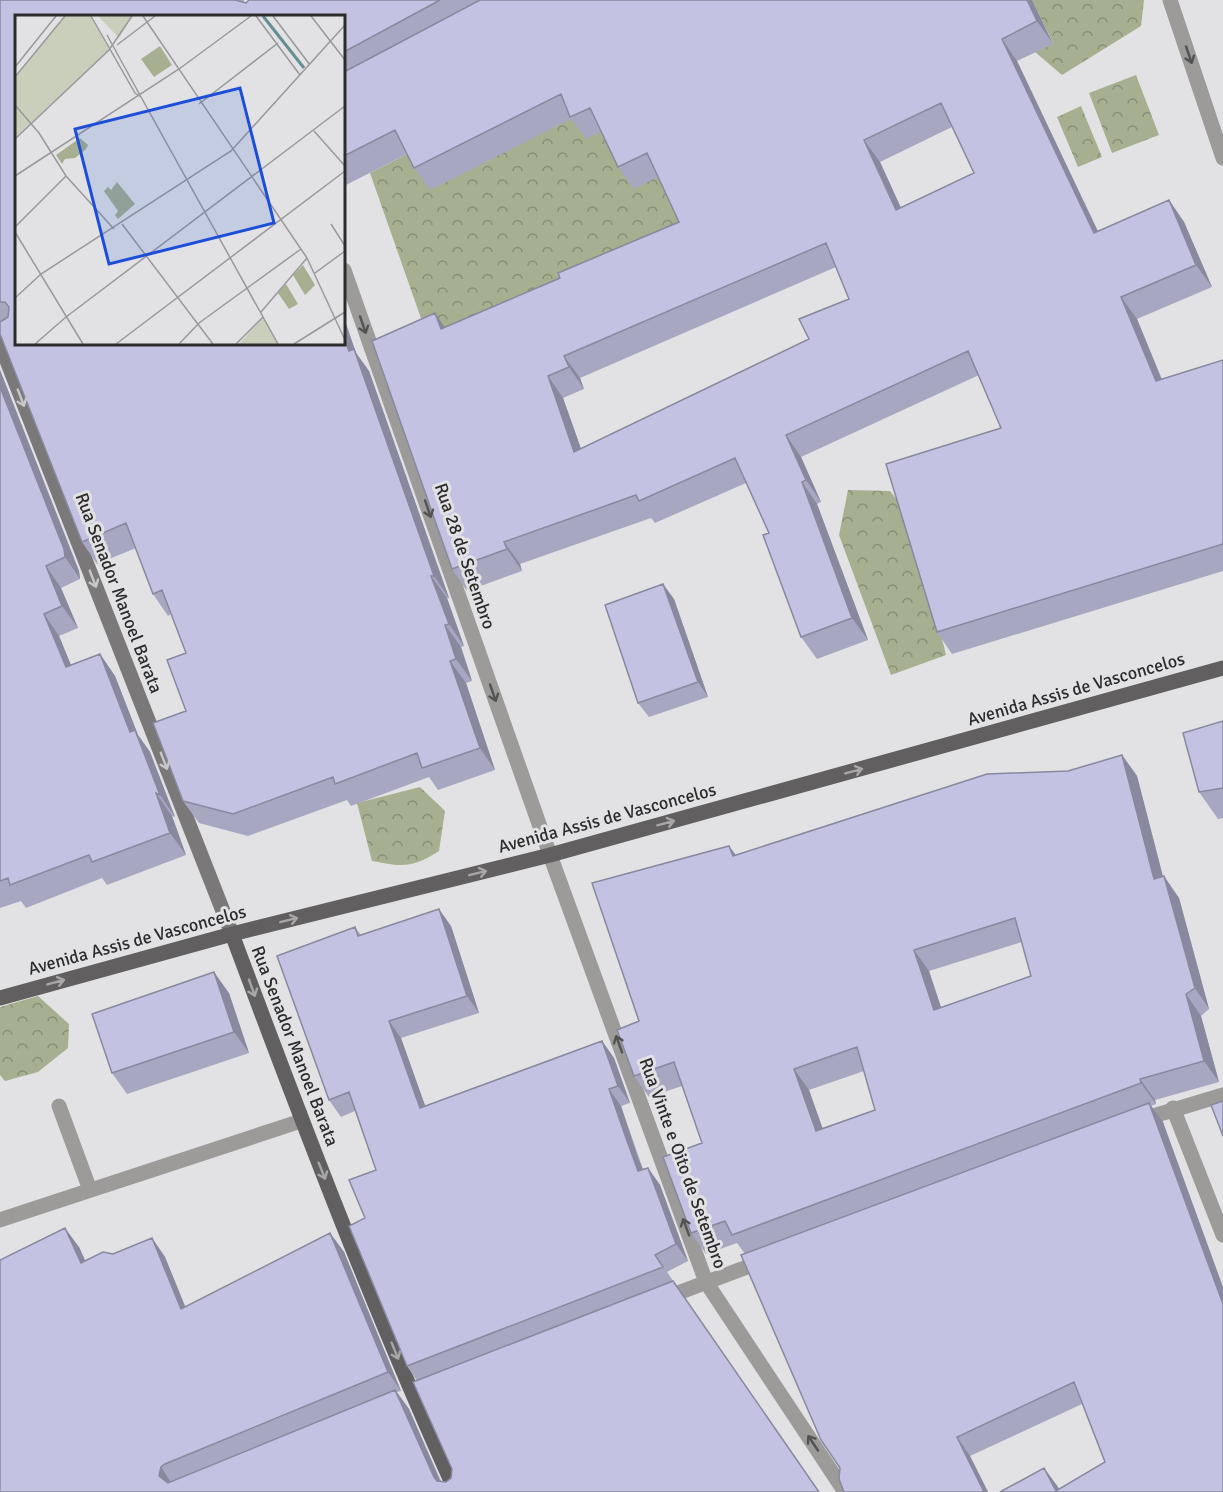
<svg xmlns="http://www.w3.org/2000/svg" width="1223" height="1492" viewBox="0 0 1223 1492" font-family="Signika,sans-serif">
  <defs>
    <pattern id="forest-crowns" width="20" height="18" patternUnits="userSpaceOnUse" patternTransform="scale(1.5)"><rect width="20" height="18" fill="#a6b090"/><path d="M2 6a3 3 0 1 1 6 0M12 15a3 3 0 1 1 6 0" fill="none" stroke="#878f76"/></pattern>
  </defs>
  <rect width="100%" height="100%" fill="#e2e2e4"/>
  <path fill="url(#forest-crowns)" d="M1032,0H1144L1141,26L1062,75L1035,52L1053,43Z
    M1136,75L1159,135L1112,153L1089,93Z
    M1081,106L1102,157L1078,167L1057,117Z
    M638,114L662,175L690,234L430,344L370,173L411,152L576,116Z
    M848,490L890,491L912,519L946,655L891,675L839,535Z
    M420,787L445,811L439,851C413,868 402,867 372,861L357,803Z
    M38,996L69,1024L68,1048L38,1072L5,1081L0,1075V1007Z"/>
  <g fill="none" stroke-linecap="round" stroke-linejoin="round">
    <path stroke="#9c9b9a" stroke-width="15" d="M59,1106L90,1190
      M0,1220L301,1121"/>
    <path stroke="#9c9b9a" stroke-width="15" d="M1170,0L1223,158
      M344,270L550,855L706,1282L845,1492
      M1173,1108L1223,1235
      M1140,1120L1223,1095
      M662,1299L763,1261"/>
    <path stroke="#7a7878" stroke-width="15" d="M0,343L232,934"/>
    <path stroke="#615f5f" stroke-width="15" d="M232,934C302,1122 373,1309 456,1492
      M0,998L232,934L550,855L1223,668"/>
  </g>
  <path fill="#a8a7c2" fill-rule="evenodd" d="M0,0H244V2L246,3L249,0H1032L1053,44L1017,61L1098,231L1169,200L1184,222L1212,287L1137,319L1162,379L1223,360V571L952,654L937,632L1001,428L979,375L801,457L821,502L817,504L868,640L817,659L801,637L769,533L746,483L655,523L651,518L520,564L522,571L467,591L452,569L445,328L560,278L679,222L658,177L634,189L618,167L602,132L586,139L571,119L430,190L414,168L407,154L344,186V16H16L344,344V318L356,353L369,371L449,598H447L464,646L461,647L472,681L466,683L495,770L438,790L429,777L351,806L347,800L248,836L199,823L183,801L186,711V653L171,614L168,616L153,594L136,548L97,564L82,542L0,334ZM952,127L974,173L901,208L880,162ZM836,267L849,299L809,339L581,449L563,398L584,389L580,378Z
    M0,370L79,571L80,579L61,588L78,628L59,636L71,665L100,654L115,676L138,735L150,752L175,817L172,816L186,855L107,885L102,878L26,908L21,901L0,908Z
    M674,599L708,697L649,717L638,703Z
    M1223,721V818L1218,819L1199,792Z
    M1122,755L1137,776L1163,877L1179,898L1209,1009L1201,1016L1219,1082L1155,1100L1156,1104L1151,1106L1163,1122L1223,1492H1000L1044,1468L1059,1489L1105,1462L1082,1404L970,1456L988,1492H844L840,1468L745,1254L737,1243L706,1254L691,1233L702,1143L682,1086L649,1097L634,1076L639,1021L729,846L736,855L1068,771ZM1022,942L1031,976L941,1008L929,971ZM864,1071L875,1110L822,1128L809,1090Z
    M451,926L479,1013L401,1038L425,1106L602,1041L614,1058L630,1103L621,1106L643,1169L648,1168L660,1185L688,1261L667,1272L819,1492H0L79,1247L85,1261L113,1254L152,1238L165,1257L185,1307L330,1233L344,1252L401,1391L397,1392L409,1409L441,1481L446,1482L451,1478L452,1469L417,1381L407,1366L365,1218L376,1170L355,1111L341,1117L329,1100L355,927L361,935Z
    M229,993L249,1053L127,1094L112,1073Z"/>
  <path fill="#88889e" d="M1027,0H1032L1053,44L1037,21Z
    M1002,39L1017,61L1109,255L1094,233Z
    M864,140L880,162L912,232L896,210Z
    M1169,200L1184,222L1212,287L1196,265Z
    M1121,297L1137,319L1171,403L1156,381Z
    M435,313L450,335L441,329Z
    M344,318L356,353L369,371L449,598L434,576L349,351L344,337Z
    M564,356L580,378L584,389L569,367Z
    M0,370L79,571L80,579L65,557L0,387Z
    M548,376L563,398L590,474L574,452Z
    M786,435L801,457L821,502L806,480Z
    M802,482L817,504L868,640L852,618Z
    M504,542L520,564L522,571L507,549Z
    M46,566L61,588L78,628L62,606Z
    M431,576L447,598L464,646L449,624Z
    M663,584L674,599L708,697L698,682Z
    M44,614L59,636L81,690L66,667Z
    M445,625L461,647L472,681L456,659Z
    M100,654L115,676L138,735L150,752L175,817L160,795L130,732Z
    M450,661L466,683L495,770L480,748Z
    M1122,755L1137,776L1169,900L1154,879Z
    M156,793L172,816L186,855L170,833Z
    M729,846L744,867L733,856Z
    M1164,876L1179,898L1209,1009L1195,988Z
    M439,909L451,926L479,1013L467,996Z
    M914,950L929,971L949,1031L934,1010Z
    M214,972L229,993L249,1053L234,1032Z
    M1186,994L1201,1016L1219,1082L1204,1061Z
    M389,1021L401,1038L432,1125L420,1108Z
    M602,1041L614,1058L630,1103L618,1086Z
    M794,1069L809,1090L831,1152L816,1131Z
    M1140,1079L1155,1100L1156,1104L1141,1083Z
    M609,1089L621,1106L637,1155L650,1188L638,1171L626,1138Z
    M1149,1103L1163,1122L1223,1287V1304Z
    M648,1168L660,1185L688,1261L676,1244Z
    M65,1228L79,1247L95,1282L81,1263Z
    M330,1233L344,1252L401,1391L388,1372Z
    M152,1238L165,1257L194,1328L181,1309Z
    M395,1390L409,1409L445,1492L434,1477Z
    M957,1437L970,1456L988,1492H984Z
    M161,1467L174,1487L159,1476Z
    M1044,1468L1058,1487L1060,1492H1057Z"/>
  <path fill="#c3c2e2" stroke="#88889e" stroke-width="1.5" fill-rule="evenodd" d="M0,0H235L246,3L249,0H440L344,52V16H16V344H344V337L349,351L354,349L434,576H431L449,624L445,625L456,659L450,661L480,748L422,768L417,753L335,784L333,777L233,814L183,801L153,723L186,711L167,660L186,653L162,590L153,594L126,523L82,542L0,334V322L8,317L9,307L5,302H0Z
    M480,0H1027L1037,21L1002,39L1094,233L1169,200L1196,265L1121,297L1156,381L1223,360V544L937,632L886,464L1001,428L968,351L786,435L806,480L802,482L852,618L801,637L763,535L769,533L735,458L639,501L636,495L504,542L507,549L452,569L372,341L435,313L441,329L560,278L558,273L679,222L647,153L618,167L590,108L570,117L561,94L414,168L395,130L344,156V72ZM941,103L974,173L896,210L864,140ZM826,243L849,299L799,319L809,339L574,452L548,376L569,367L564,356Z
    M0,387L64,549L65,557L46,566L62,606L44,614L66,667L100,654L130,732L135,730L160,795L156,793L170,833L92,862L89,855L10,885L8,878L0,881Z
    M663,584L698,682L638,703L605,605Z
    M1223,721V788L1199,792L1183,733Z
    M1122,755L1154,879L1164,876L1195,988L1186,994L1204,1061L1140,1079L1141,1083L732,1235L725,1221L691,1233L663,1157L702,1143L674,1062L634,1076L617,1030L639,1021L592,883L729,846L733,856L987,774L1068,771ZM1015,918L1031,976L934,1010L914,950ZM857,1047L875,1110L816,1131L794,1069Z
    M439,909L467,996L389,1021L420,1108L602,1041L618,1086L609,1089L626,1138L638,1171L648,1168L676,1244L655,1255L663,1267L407,1366L349,1226L365,1218L349,1180L376,1170L349,1092L329,1100L277,956L355,927L358,936Z
    M214,972L234,1032L112,1073L92,1014Z
    M1223,1101V1136L1211,1105Z
    M1149,1103L1223,1304V1492H1000L1044,1468L1056,1491L1105,1462L1074,1382L957,1437L984,1492H844L839,1479L840,1468L821,1440L741,1255Z
    M65,1228L81,1263L103,1252L113,1254L152,1238L181,1309L330,1233L388,1372L165,1464L161,1467L159,1476L168,1483L395,1390L434,1477L437,1481L446,1482L451,1478L452,1469L413,1382L673,1281L819,1492H0V1260Z"/>
  <defs><path id="oneway-shaft" d="M-6 0H5M1.5-3L5.5 0L1.5 3" fill="none" stroke-width="1.6" stroke-linecap="round" stroke-linejoin="round" transform="scale(1.5)"/></defs>
  <g stroke="#535353">
    <use href="#oneway-shaft" transform="translate(1189 55) rotate(71)"/>
    <use href="#oneway-shaft" transform="translate(363 325) rotate(71)"/>
    <use href="#oneway-shaft" transform="translate(428 509) rotate(71)"/>
    <use href="#oneway-shaft" transform="translate(493 693) rotate(71)"/>
    <use href="#oneway-shaft" transform="translate(619 1044) rotate(-110)"/>
    <use href="#oneway-shaft" transform="translate(686 1227) rotate(-110)"/>
    <use href="#oneway-shaft" transform="translate(813 1443) rotate(-124)"/>
  </g>
  <g stroke="#c8c8c9">
    <use href="#oneway-shaft" transform="translate(21 398) rotate(69)"/>
    <use href="#oneway-shaft" transform="translate(93 579) rotate(69)"/>
    <use href="#oneway-shaft" transform="translate(164 761) rotate(69)"/>
  </g>
  <g stroke="#a8a7a8">
    <use href="#oneway-shaft" transform="translate(854 771) rotate(-15)"/>
    <use href="#oneway-shaft" transform="translate(666 823) rotate(-15)"/>
    <use href="#oneway-shaft" transform="translate(478 873) rotate(-14)"/>
    <use href="#oneway-shaft" transform="translate(289 920) rotate(-14)"/>
    <use href="#oneway-shaft" transform="translate(56 982) rotate(-15)"/>
    <use href="#oneway-shaft" transform="translate(252 988) rotate(70)"/>
    <use href="#oneway-shaft" transform="translate(322 1171) rotate(68)"/>
    <use href="#oneway-shaft" transform="translate(395 1351) rotate(68)"/>
  </g>
  <g text-anchor="middle" stroke-width="6" stroke-linejoin="round" paint-order="stroke">
    <g font-size="18" fill="#2c2c2d" stroke="#e2e2e4">
      <text transform="translate(465 556) rotate(71)" y="6">Rua 28 de Setembro</text>
      <text transform="translate(119 593) rotate(69)" y="6">Rua Senador Manoel Barata</text>
      <text transform="translate(1076 689) rotate(-16)" y="6">Avenida Assis de Vasconcelos</text>
      <text transform="translate(607 818) rotate(-15)" y="6">Avenida Assis de Vasconcelos</text>
      <text transform="translate(137 940) rotate(-15)" y="6">Avenida Assis de Vasconcelos</text>
      <text transform="translate(295 1046) rotate(69)" y="6">Rua Senador Manoel Barata</text>
      <text transform="translate(683 1163) rotate(70)" y="6">Rua Vinte e Oito de Setembro</text>
    </g>
  </g>
  <g transform="translate(15 15)">
    <rect width="330" height="330" fill="#e2e2e4"/>
    <path d="M145,31L157,50L139,62L126,44ZM65,123L73,130L71,134L60,143L50,144L47,149L41,140ZM102,167L120,189L103,204L100,200L103,196L89,176L93,172L96,175ZM288,250L300,270L290,280L278,260ZM271,269L283,289L274,294L263,278Z" fill="#a6b090"/>
    <path d="M50,1H76L94,35L0,124V63ZM83,1H117L104,23ZM248,302L263,329H224Z" fill="#c9cfbb"/>
    <path fill="none" stroke="#658e91" stroke-width="3" d="M248,1L289,53"/>
    <path fill="none" stroke="#99999b" stroke-width="1.5" d="M76,1L120,78L126,82L263,329M128,1L292,243L330,325M241,1L285,60M258,1L295,50M296,1L330,45M92,20L126,82M102,30L140,1M0,52L41,1M0,62L50,1M184,89L263,28M0,90L24,118L51,161L99,214M299,116L330,151M0,124L94,35L117,1M0,161L164,54L236,1M107,209L198,329M316,209L330,231M0,212L51,161M0,217L68,329M300,258L330,236M0,283L26,259L216,136L330,10M246,297L292,243M51,302L330,91M20,329L51,302M101,329L330,156M164,329L184,308L286,234M221,329L248,302M279,329L330,297"/>
    <path fill="#1d4ed8" fill-opacity="0.15" stroke="#1d4ed8" stroke-width="3" d="M225,73L259,208L94,249L60,114Z"/>
    <rect width="330" height="330" fill="none" stroke="#2c2c2d" stroke-width="3"/>
  </g>
</svg>
